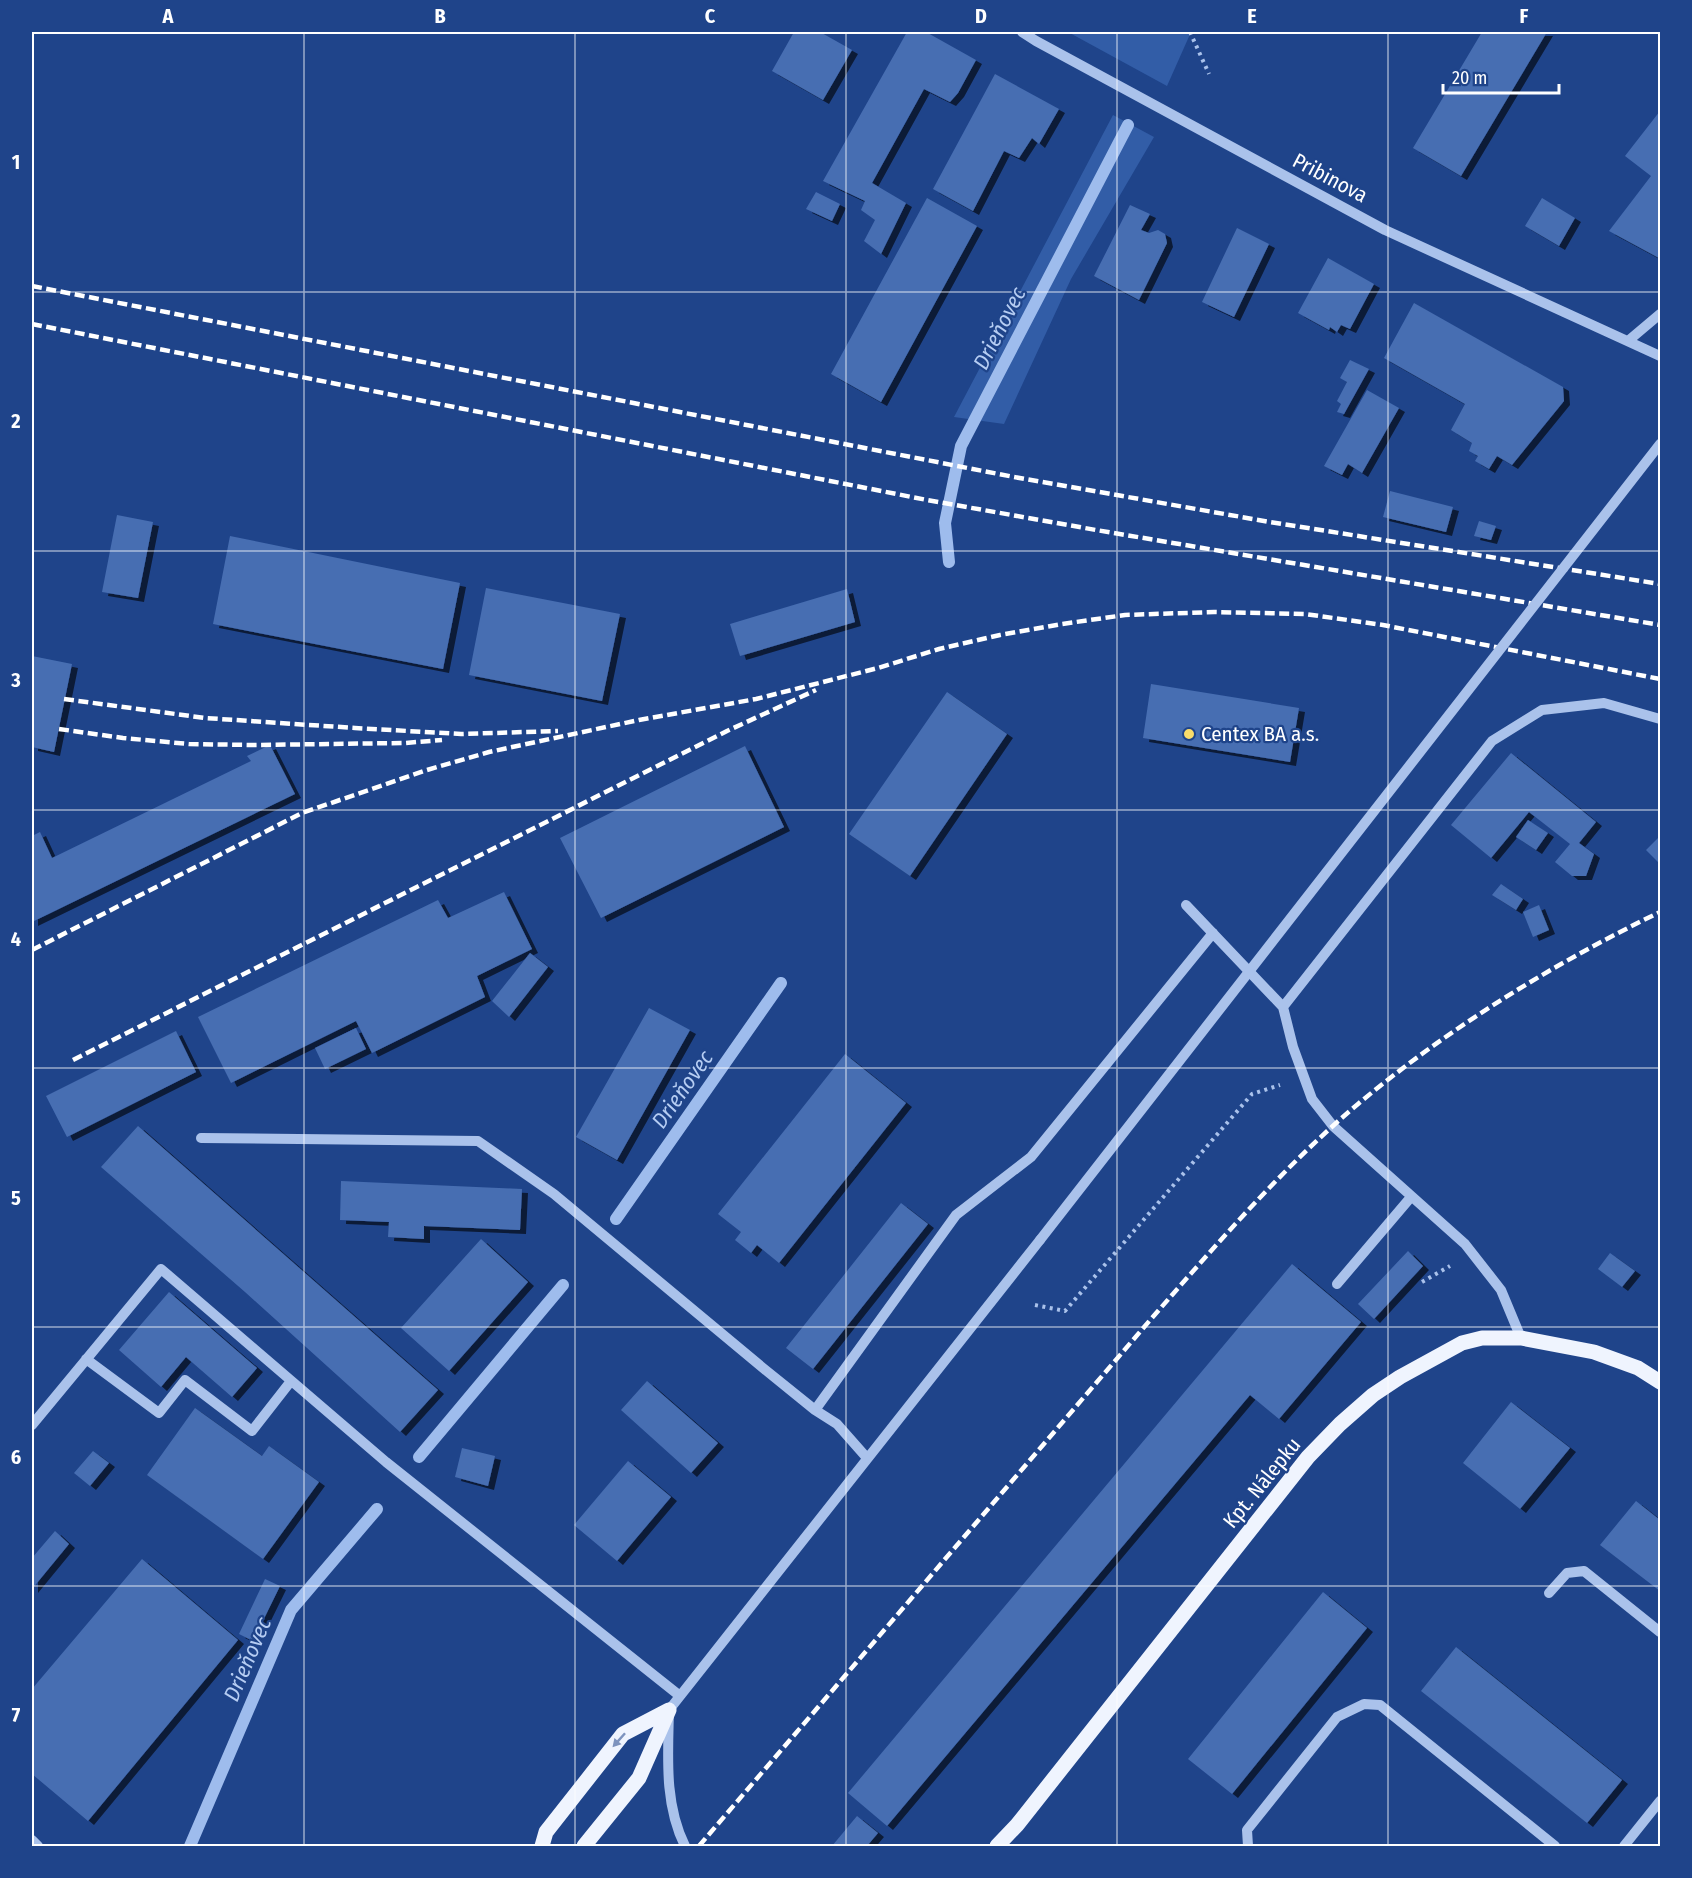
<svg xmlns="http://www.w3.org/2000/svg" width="1692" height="1878" viewBox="0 0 1692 1878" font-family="'Fira Sans Condensed',sans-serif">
  <defs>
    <filter id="shadow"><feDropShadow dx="6" dy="4" stdDeviation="0" flood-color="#0009"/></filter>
  </defs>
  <rect width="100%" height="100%" fill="#1f448a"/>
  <path fill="#325da7" d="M1068,32H1191L1167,86Z
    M1113,115L1154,137L1071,279L1004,424L954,417Z"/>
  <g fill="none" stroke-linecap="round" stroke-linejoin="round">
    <path stroke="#9ebced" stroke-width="12" d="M949,562L945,523L961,446L1128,125
      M616,1219L781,983
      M419,1457L563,1285
      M190,1846L291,1610L377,1509"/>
  </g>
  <path fill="#476eb2" filter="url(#shadow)" d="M794,32H820L852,50L823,100L772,71Z
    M907,32H926L976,60L958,93L950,102L924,89L872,183L906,203L881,254L864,241L875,220L861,210L865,201L823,181Z
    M1482,32H1547L1461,176L1413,148Z
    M995,74L1059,109L1039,144L1032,138L1019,158L1004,151L973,211L933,189Z
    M1660,111V258H1659L1609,231L1651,176L1625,156Z
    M816,192L840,204L832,221L806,209Z
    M927,198L977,226L881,402L831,374Z
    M1542,198L1575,218L1559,246L1525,226Z
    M1130,205L1150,214L1141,230L1149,233L1158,230L1165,234L1167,243L1139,300L1094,276Z
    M1237,228L1269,244L1234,317L1202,302Z
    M1328,258L1374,284L1350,329L1341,325L1337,332L1330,327L1329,330L1298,313Z
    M1414,303L1563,387L1564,401L1512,465L1497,456L1489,469L1475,461L1478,456L1469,451L1472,443L1451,430L1465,404L1384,358Z
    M1350,360L1369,369L1344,414L1337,412L1341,404L1337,401L1347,382L1340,378Z
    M1367,390L1399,408L1362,473L1348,464L1342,475L1324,466Z
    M1390,491L1453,507L1446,532L1383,517Z
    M117,515L153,522L138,598L102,592Z
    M1479,521L1496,526L1491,540L1474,536Z
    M230,536L460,583L443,669L213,624Z
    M486,588L620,614L602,701L469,675Z
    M847,589L855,622L740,656L730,624Z
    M32,656L72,664L54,752L32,747Z
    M1151,684L1299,708L1290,762L1143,738Z
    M947,692L1007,734L910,876L849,834Z
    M270,745L295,794L32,922V836L40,832L52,858L251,761L247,756Z
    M745,746L784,827L601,918L560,838Z
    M1511,753L1596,822L1579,843L1594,854L1586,876H1572L1555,862L1570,844L1529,812L1491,858L1451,825Z
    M1528,820L1548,833L1536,850L1516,837Z
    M1660,836V864L1646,850Z
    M1501,884L1523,899L1516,910L1492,895Z
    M504,892L532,949L477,976L485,997L372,1053L356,1021L231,1083L198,1017L438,900L448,918Z
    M1539,905L1549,930L1533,937L1523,912Z
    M530,953L548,967L509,1017L492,1001Z
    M649,1008L690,1030L617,1160L576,1137Z
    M356,1028L366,1049L325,1069L315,1048Z
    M176,1031L196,1072L67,1137L46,1096Z
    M845,1054L906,1103L779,1263L757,1245L751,1253L735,1240L741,1232L718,1214Z
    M138,1126L438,1390L400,1432L245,1292L101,1167Z
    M341,1181L522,1189L520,1230L424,1226V1239L388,1237L389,1222L340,1220Z
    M901,1203L928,1224L813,1369L786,1348Z
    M481,1239L528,1282L449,1371L401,1328Z
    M1408,1251L1423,1266L1374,1319L1358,1304Z
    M1610,1253L1635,1271L1622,1287L1598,1269Z
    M1292,1264L1361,1322L1279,1419L1250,1395L887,1826L848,1793Z
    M169,1292L257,1368L232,1397L186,1357L161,1387L119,1350Z
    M647,1381L718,1443L691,1473L621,1410Z
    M1511,1402L1570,1448L1520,1509L1463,1463Z
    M195,1408L262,1456L269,1446L319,1482L263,1559L147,1475Z
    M462,1448L495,1456L488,1486L455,1477Z
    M93,1451L109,1463L90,1486L74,1473Z
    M628,1461L671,1497L617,1561L574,1525Z
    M1636,1501L1660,1520V1591L1600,1545Z
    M55,1531L69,1544L32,1589V1558Z
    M142,1559L238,1640L88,1821L32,1774V1689Z
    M265,1579L280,1586L253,1641L239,1634Z
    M1323,1592L1367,1628L1232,1794L1188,1759Z
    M1456,1647L1622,1780L1587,1823L1421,1691Z
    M857,1816L878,1833L867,1846H832Z"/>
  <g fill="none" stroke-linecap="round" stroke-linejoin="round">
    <path stroke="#aac2eb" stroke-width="4" stroke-dasharray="3 4.5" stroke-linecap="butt" d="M1190,32L1209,74
      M1422,1282L1450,1266
      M1035,1305L1065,1311L1252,1094L1280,1085"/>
    <path stroke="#aac2eb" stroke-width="10" d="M1022,32L1036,41L1385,230L1660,356
      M1628,341L1660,314
      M1186,905L1283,1007
      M201,1138L478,1141L554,1194L763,1368L815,1410L837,1424L867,1458
      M1337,1284L1411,1197
      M1521,1338L1501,1290L1465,1244L1333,1126L1312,1099L1293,1047L1283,1007L1492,741L1542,710L1604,703L1660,719
      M86,1359L159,1413L185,1380L252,1431L291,1381
      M815,1410L956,1215L1031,1157L1213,933
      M32,1425L161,1269L386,1462L680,1696
      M1549,1593L1567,1573L1584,1571L1660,1632
      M32,1840L38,1846
      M685,1846C664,1804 668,1756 669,1710L1040,1240
      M1248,1846L1247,1830L1337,1717L1364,1704L1380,1705L1555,1846
      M1624,1846L1660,1801"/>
    <path stroke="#eff4fe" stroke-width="15" d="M542,1846L546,1832L623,1734L669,1710
      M584,1846L639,1778L669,1710
      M997,1846L1017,1825L1308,1457L1340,1424L1373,1395L1400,1377L1462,1343L1482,1338H1521L1594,1352L1638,1368L1660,1382"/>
    <path stroke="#fff" stroke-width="4.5" stroke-dasharray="10 4.5" stroke-linecap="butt" d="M32,286L1014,477L1270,522L1660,584
      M32,324L927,500L1096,530L1660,625
      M64,699L205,718L355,728L461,734L558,731
      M59,729L123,738L189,744L253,745L405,743L442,740
      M32,950L302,813L427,770L489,752L639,720L756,699L878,668L939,649L1000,635L1062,624L1125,615L1214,612L1305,614L1383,625L1660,679
      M73,1060L727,731L816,690
      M699,1846L1151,1319C1216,1245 1282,1168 1358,1104C1450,1027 1553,964 1660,912"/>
    <path stroke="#aac2eb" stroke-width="10" d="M1040,1240L1660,444"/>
  </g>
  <defs><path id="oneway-solid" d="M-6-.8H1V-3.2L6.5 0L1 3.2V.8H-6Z" transform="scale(1.5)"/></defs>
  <use fill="#7d93be" href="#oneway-solid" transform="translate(619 1740) rotate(132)"/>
  <path fill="none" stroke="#fff" stroke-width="1.5" stroke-opacity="0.55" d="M304,32V1846M575,32V1846M846,32V1846M1117,32V1846M1388,32V1846M32,292H1660M32,551H1660M32,810H1660M32,1068H1660M32,1327H1660M32,1586H1660"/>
  <circle fill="#fadc6a" stroke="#1f448a" stroke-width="2" cx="1189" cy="734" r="6"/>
  <g text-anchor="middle" stroke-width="4.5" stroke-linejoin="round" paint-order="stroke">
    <g font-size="21" fill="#fff" stroke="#1f448a">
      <text transform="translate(1330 178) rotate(28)" y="7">Pribinova</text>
      <text transform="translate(1262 1483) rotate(-51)" y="7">Kpt. Nálepku</text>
    </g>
    <g font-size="21" fill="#fff" stroke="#1f448a" text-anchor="start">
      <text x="1201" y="741">Centex BA a.s.</text>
    </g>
    <g font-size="22" font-style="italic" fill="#b6cdf3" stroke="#1f448a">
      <text transform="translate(999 328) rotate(-63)" y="8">Drieňovec</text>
      <text transform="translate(682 1089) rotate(-55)" y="8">Drieňovec</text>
      <text transform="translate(247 1659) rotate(-67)" y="8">Drieňovec</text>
    </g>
  </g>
  <rect width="1692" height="1878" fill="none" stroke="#1f448a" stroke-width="66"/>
  <path d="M1443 84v9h116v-9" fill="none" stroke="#ffffff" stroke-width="3"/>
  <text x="1452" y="84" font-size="18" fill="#ffffff" stroke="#1f448a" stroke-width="4.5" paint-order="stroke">20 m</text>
  <rect x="33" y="33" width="1626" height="1812" fill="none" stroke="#fff" stroke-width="2"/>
  <g font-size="20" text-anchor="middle" font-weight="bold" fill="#fff">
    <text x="168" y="23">A</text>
    <text x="440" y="23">B</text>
    <text x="710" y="23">C</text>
    <text x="981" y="23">D</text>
    <text x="1252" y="23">E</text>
    <text x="1524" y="23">F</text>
    <text x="16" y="169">1</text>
    <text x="16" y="428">2</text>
    <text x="16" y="687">3</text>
    <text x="16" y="946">4</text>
    <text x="16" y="1205">5</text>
    <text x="16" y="1464">6</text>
    <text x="16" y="1722">7</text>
  </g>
</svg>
